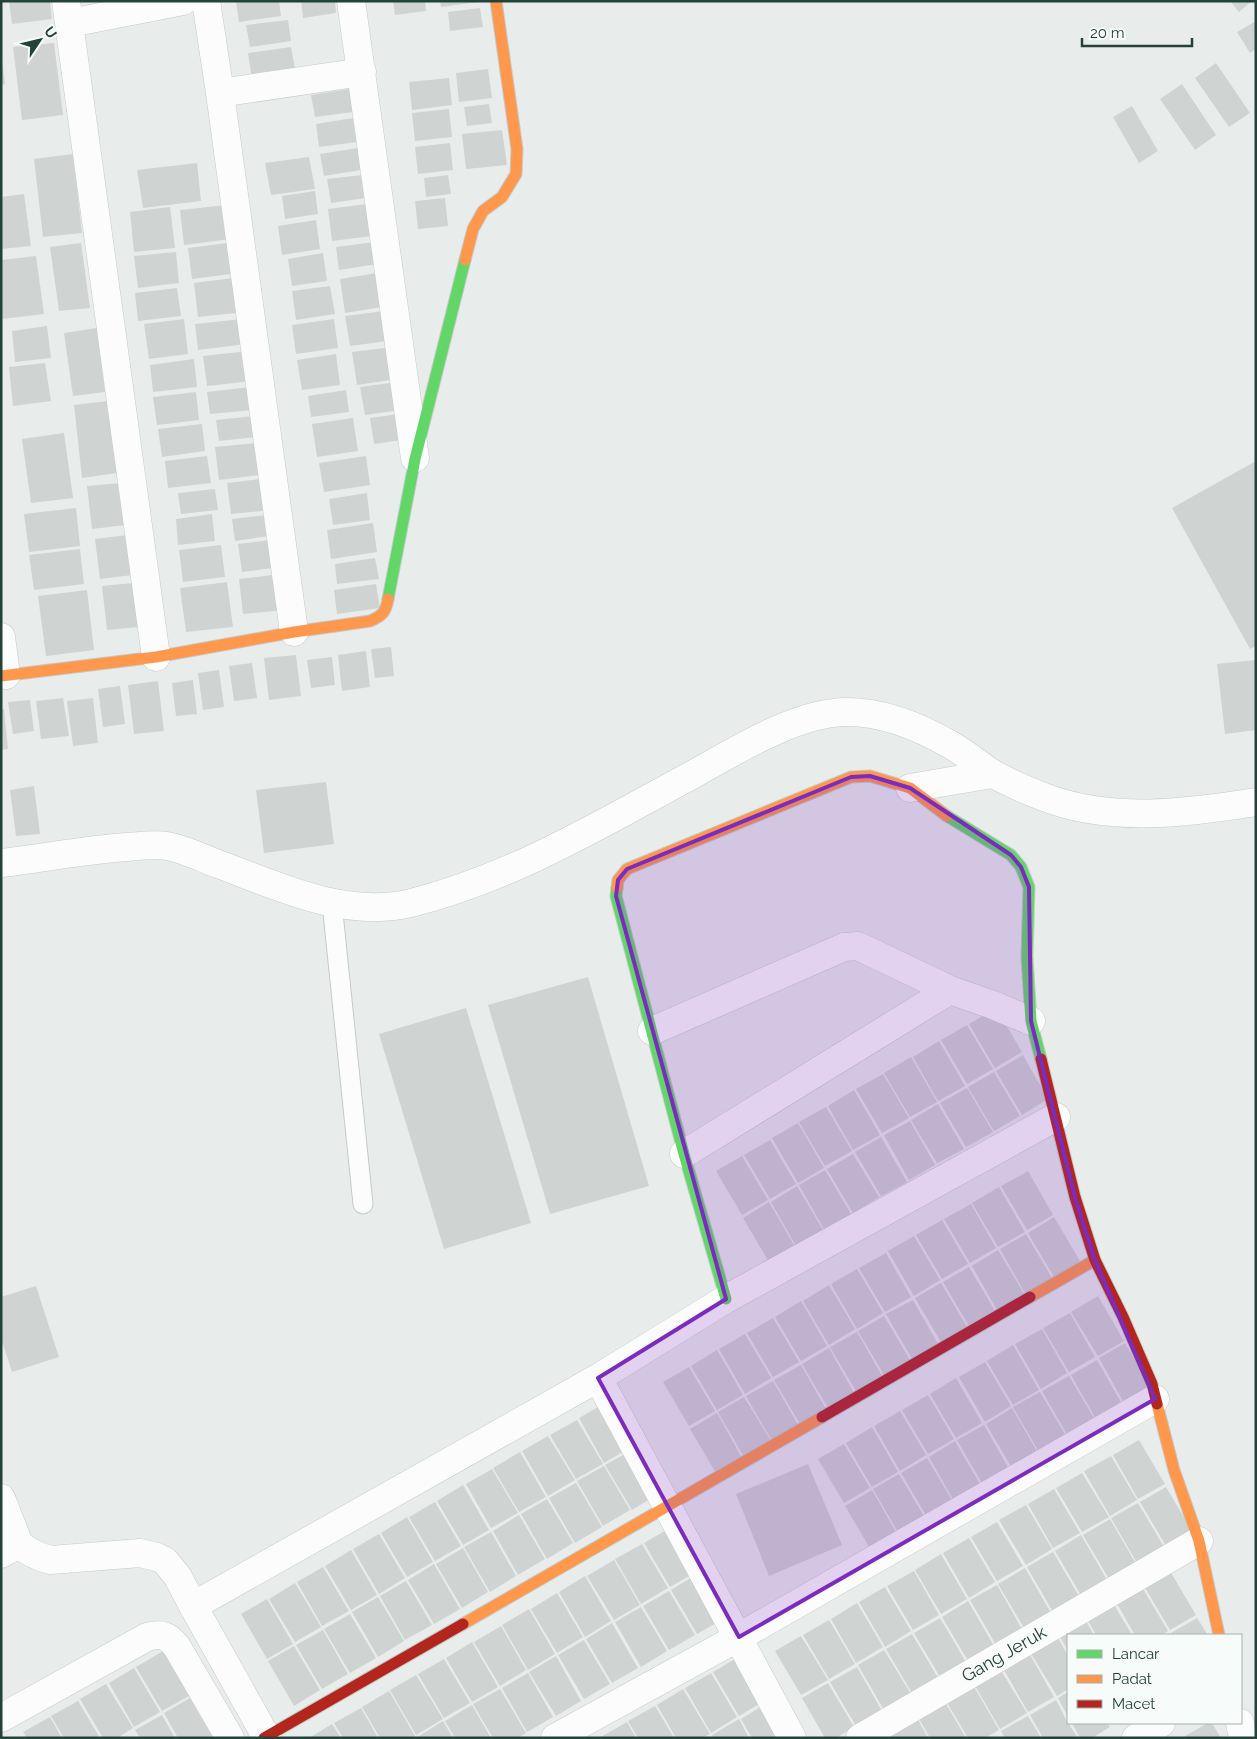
<svg xmlns="http://www.w3.org/2000/svg" width="1257" height="1739" viewBox="0 0 1257 1739" font-family="Raleway,sans-serif">
  <rect width="100%" height="100%" fill="#e8edeb"/>
  <path fill="#cfd4d2" d="M9,1H50L52,19L12,24Z
    M236,1H279L281,16L239,22Z
    M301,1H335L336,13L303,18Z
    M393,1H425L426,11L395,15Z
    M440,1H479V2L441,7Z
    M1230,1H1252L1239,12Z
    M480,8L483,27L450,31L448,12Z
    M288,20L291,41L250,47L246,25Z
    M1256,21V49L1250,53L1237,32Z
    M54,43L63,115L22,120L13,47Z
    M291,47L296,74L252,80L248,53Z
    M2,60L5,84L1,85V61Z
    M1216,63L1250,113L1229,127L1195,78Z
    M488,69L492,98L459,102L456,73Z
    M449,78L452,105L412,110L409,82Z
    M1182,84L1216,135L1195,150L1160,99Z
    M350,89L353,112L315,117L311,95Z
    M489,104L492,123L467,126L464,107Z
    M1132,106L1158,151L1139,163L1113,117Z
    M449,109L452,137L415,141L412,113Z
    M353,118L357,142L319,147L316,124Z
    M502,130L507,165L466,169L462,134Z
    M450,143L453,170L418,174L415,147Z
    M358,148L361,170L324,176L320,154Z
    M73,154L82,233L43,237L34,159Z
    M309,157L315,189L271,195L265,163Z
    M197,163L201,201L143,208L137,170Z
    M362,175L366,198L331,203L327,179Z
    M448,175L451,194L426,197L424,178Z
    M315,191L318,214L285,219L282,196Z
    M24,194L31,246L1,249V197Z
    M445,198L448,226L418,229L415,201Z
    M367,204L372,236L332,241L328,209Z
    M226,205L231,239L184,245L180,210Z
    M170,207L175,248L134,252L130,212Z
    M316,220L320,249L282,255L278,226Z
    M235,242L239,273L192,279L188,248Z
    M375,242L378,264L339,270L336,247Z
    M81,243L90,308L59,311L50,247Z
    M176,252L179,283L138,288L134,256Z
    M323,253L327,281L292,286L288,259Z
    M36,256L44,314L2,319L1,260Z
    M377,273L382,307L345,313L340,279Z
    M241,277L245,312L198,317L194,283Z
    M330,286L335,314L296,320L292,291Z
    M177,288L181,316L138,321L135,293Z
    M384,311L388,341L350,346L345,316Z
    M184,319L188,354L149,359L144,324Z
    M242,319L246,344L198,350L195,324Z
    M334,319L338,348L296,354L292,325Z
    M47,326L51,358L15,362L12,331Z
    M97,328L105,392L73,396L64,333Z
    M392,347L397,379L357,385L352,352Z
    M249,351L253,381L207,386L203,356Z
    M336,354L340,385L302,390L297,360Z
    M194,359L197,387L153,392L150,365Z
    M45,363L51,401L13,406L9,367Z
    M397,382L401,410L365,415L360,387Z
    M250,387L253,410L210,414L207,392Z
    M346,390L349,412L311,417L308,396Z
    M196,392L199,420L157,425L153,397Z
    M108,401L117,473L82,478L74,405Z
    M405,413L408,439L374,444L370,418Z
    M254,416L257,437L219,441L216,420Z
    M353,418L358,451L317,457L312,424Z
    M202,424L205,451L162,457L158,429Z
    M64,433L73,498L31,503L22,439Z
    M257,443L261,475L219,480L215,447Z
    M207,456L211,483L168,488L165,461Z
    M366,456L370,485L324,492L319,463Z
    M1256,461V646L1250,649L1172,508Z
    M268,478L271,510L231,514L227,483Z
    M121,483L126,525L92,529L87,486Z
    M215,489L218,510L181,514L178,493Z
    M367,493L370,520L333,525L329,499Z
    M76,508L80,546L29,552L24,514Z
    M212,514L215,541L178,545L176,519Z
    M267,515L269,536L235,541L232,519Z
    M373,523L377,552L331,559L327,530Z
    M136,534L141,574L100,579L95,539Z
    M277,539L280,567L242,572L238,544Z
    M221,545L225,577L183,582L179,550Z
    M80,549L84,584L34,590L29,555Z
    M375,558L379,579L337,584L335,564Z
    M281,574L285,610L243,614L239,579Z
    M227,582L233,627L186,632L180,588Z
    M133,583L138,627L107,630L102,586Z
    M376,584L380,608L337,614L334,590Z
    M87,590L94,650L46,656L38,596Z
    M391,647L394,676L375,678L371,649Z
    M366,651L370,687L342,691L338,655Z
    M296,655L301,696L269,700L264,658Z
    M332,657L335,685L311,688L307,660Z
    M1256,660V730L1225,734L1217,664Z
    M252,663L257,698L234,701L229,666Z
    M219,670L224,707L203,710L198,673Z
    M193,680L197,714L176,716L172,683Z
    M158,681L164,731L134,734L128,685Z
    M120,686L125,724L103,727L98,689Z
    M63,698L69,736L41,739L36,701Z
    M93,698L98,743L73,746L67,701Z
    M30,700L34,731L13,734L8,702Z
    M1,709H4L8,749L1,750Z
    M326,782L334,844L264,853L256,790Z
    M34,786L40,834L16,836L10,790Z
    M588,977L649,1186L550,1214L488,1005Z
    M466,1008L531,1223L444,1249L379,1034Z
    M996,1008L1022,1052L995,1068L969,1024Z
    M967,1025L993,1069L967,1084L941,1040Z
    M939,1041L965,1086L938,1101L913,1057Z
    M1023,1055L1048,1099L1022,1115L996,1071Z
    M911,1057L937,1102L910,1117L884,1073Z
    M994,1072L1020,1116L994,1131L968,1087Z
    M883,1074L909,1118L882,1133L856,1089Z
    M967,1088L993,1132L966,1147L940,1103Z
    M854,1090L880,1135L853,1150L828,1106Z
    M938,1104L964,1149L937,1163L911,1120Z
    M826,1107L852,1151L825,1166L799,1122Z
    M910,1121L935,1165L909,1180L884,1135Z
    M798,1123L824,1168L798,1183L772,1138Z
    M881,1137L907,1182L881,1196L855,1152Z
    M770,1140L796,1184L770,1199L744,1155Z
    M853,1154L879,1197L853,1213L827,1169Z
    M742,1156L768,1200L742,1215L716,1171Z
    M825,1170L851,1214L824,1229L799,1185Z
    M1028,1171L1053,1215L1027,1230L1001,1186Z
    M797,1186L823,1230L796,1246L771,1202Z
    M999,1187L1025,1232L998,1247L972,1203Z
    M769,1202L795,1247L769,1262L743,1218Z
    M971,1204L996,1248L970,1263L944,1219Z
    M1054,1217L1080,1261L1054,1277L1028,1233Z
    M942,1220L968,1264L942,1279L916,1235Z
    M1026,1234L1052,1278L1025,1293L1000,1249Z
    M914,1236L940,1280L914,1296L888,1251Z
    M998,1250L1024,1294L997,1310L972,1266Z
    M886,1253L911,1297L885,1312L859,1268Z
    M969,1267L995,1311L969,1326L943,1282Z
    M857,1269L883,1313L857,1329L831,1284Z
    M941,1283L967,1327L941,1342L915,1298Z
    M829,1285L855,1329L829,1345L803,1301Z
    M36,1286L59,1357L12,1372L1,1338V1297Z
    M1098,1296L1124,1341L1098,1356L1071,1312Z
    M913,1300L938,1344L912,1359L886,1314Z
    M801,1301L827,1346L801,1361L775,1317Z
    M1070,1313L1095,1357L1069,1372L1043,1328Z
    M884,1316L910,1360L884,1375L858,1331Z
    M773,1318L799,1362L773,1377L747,1333Z
    M1042,1329L1067,1373L1041,1389L1015,1344Z
    M857,1332L882,1376L856,1391L830,1347Z
    M745,1334L771,1378L745,1394L719,1349Z
    M1125,1343L1151,1387L1124,1403L1099,1358Z
    M1013,1345L1039,1390L1013,1405L987,1361Z
    M829,1348L854,1393L828,1408L802,1364Z
    M717,1350L743,1395L717,1410L691,1366Z
    M1097,1360L1122,1404L1096,1419L1071,1375Z
    M985,1362L1011,1406L985,1422L959,1377Z
    M801,1365L826,1409L800,1424L774,1380Z
    M689,1367L715,1411L689,1426L663,1382Z
    M1069,1376L1095,1420L1068,1436L1042,1391Z
    M956,1378L982,1423L956,1438L930,1394Z
    M773,1381L798,1425L772,1441L746,1396Z
    M1040,1392L1066,1436L1039,1452L1013,1407Z
    M928,1395L954,1439L928,1454L902,1410Z
    M744,1397L771,1441L744,1457L718,1412Z
    M605,1403L631,1447L604,1463L579,1418Z
    M1012,1408L1038,1453L1012,1468L986,1424Z
    M900,1411L926,1455L900,1471L874,1426Z
    M717,1413L742,1458L716,1473L690,1429Z
    M577,1420L603,1464L576,1479L550,1435Z
    M984,1425L1009,1469L983,1485L957,1440Z
    M872,1427L898,1472L872,1487L846,1443Z
    M548,1436L575,1480L548,1496L522,1451Z
    M1139,1440L1165,1484L1138,1499L1113,1455Z
    M955,1441L981,1486L954,1501L929,1457Z
    M844,1444L870,1488L844,1503L818,1459Z
    M632,1450L658,1494L632,1510L605,1465Z
    M520,1452L546,1497L519,1512L493,1468Z
    M1111,1456L1137,1500L1110,1516L1084,1471Z
    M927,1458L953,1502L927,1517L901,1473Z
    M808,1464L842,1545L769,1576L736,1494Z
    M604,1466L630,1510L603,1526L577,1481Z
    M492,1469L518,1513L491,1528L466,1484Z
    M1082,1473L1109,1517L1082,1532L1056,1488Z
    M899,1474L925,1518L899,1534L873,1489Z
    M576,1483L602,1527L575,1543L549,1498Z
    M463,1485L489,1530L463,1545L437,1501Z
    M1166,1487L1192,1531L1166,1546L1140,1502Z
    M1054,1489L1080,1533L1053,1548L1028,1504Z
    M872,1490L897,1534L871,1550L845,1506Z
    M547,1499L573,1543L547,1559L521,1514Z
    M435,1502L461,1546L435,1561L409,1517Z
    M1138,1503L1164,1547L1137,1563L1111,1518Z
    M1026,1505L1052,1549L1026,1565L999,1520Z
    M519,1515L545,1559L518,1575L493,1531Z
    M407,1517L433,1562L407,1577L381,1533Z
    M1110,1519L1136,1564L1109,1579L1083,1535Z
    M997,1522L1023,1566L997,1581L971,1537Z
    M670,1528L696,1572L670,1587L644,1543Z
    M491,1532L516,1576L490,1592L464,1547Z
    M379,1534L405,1578L379,1594L353,1549Z
    M1081,1535L1107,1580L1081,1595L1055,1551Z
    M969,1538L995,1582L969,1598L943,1553Z
    M642,1544L668,1588L641,1604L615,1559Z
    M463,1548L488,1592L462,1608L436,1564Z
    M351,1550L377,1595L351,1610L325,1566Z
    M1053,1552L1079,1596L1053,1612L1027,1567Z
    M941,1554L967,1599L941,1614L915,1570Z
    M614,1560L640,1605L614,1620L587,1576Z
    M434,1564L460,1609L434,1624L408,1580Z
    M323,1567L349,1611L322,1626L297,1582Z
    M1025,1568L1051,1613L1024,1628L998,1584Z
    M914,1571L939,1615L913,1630L887,1586Z
    M1170,1571L1196,1615L1170,1630L1144,1586Z
    M697,1574L723,1619L697,1634L671,1590Z
    M585,1576L611,1621L585,1637L559,1592Z
    M406,1581L432,1625L405,1640L380,1596Z
    M295,1583L321,1627L295,1642L269,1599Z
    M997,1585L1022,1629L996,1645L970,1600Z
    M885,1587L911,1631L885,1647L859,1602Z
    M1142,1587L1168,1631L1162,1635H1135L1116,1602Z
    M669,1591L695,1635L669,1650L643,1606Z
    M557,1593L583,1637L557,1653L531,1609Z
    M378,1597L404,1641L378,1657L352,1612Z
    M267,1599L293,1644L267,1659L241,1614Z
    M968,1601L994,1646L968,1661L942,1617Z
    M857,1603L883,1647L856,1663L831,1619Z
    M1113,1603L1132,1635H1096L1087,1619Z
    M641,1607L667,1651L641,1667L615,1622Z
    M529,1609L555,1654L528,1670L502,1625Z
    M350,1614L376,1658L350,1673L324,1629Z
    M940,1618L966,1662L940,1677L914,1633Z
    M1197,1618L1208,1635H1172L1171,1633Z
    M829,1620L855,1664L829,1679L803,1635Z
    M1085,1620L1094,1635H1068V1651L1059,1635Z
    M612,1623L638,1668L612,1683L586,1639Z
    M501,1626L526,1670L500,1686L474,1642Z
    M323,1630L348,1674L322,1689L296,1645Z
    M912,1634L938,1678L912,1693L886,1649Z
    M801,1636L828,1680L801,1695L775,1651Z
    M1057,1636L1068,1656V1689L1057,1696L1030,1652Z
    M584,1640L610,1684L584,1699L558,1655Z
    M472,1642L498,1687L472,1702L446,1658Z
    M294,1646L320,1690L294,1706L268,1661Z
    M884,1650L911,1694L884,1710L858,1665Z
    M163,1651L189,1696L162,1711L136,1667Z
    M1029,1653L1054,1697L1028,1712L1003,1668Z
    M556,1656L581,1701L556,1716L529,1672Z
    M740,1656L766,1700L739,1716L713,1672Z
    M444,1659L470,1703L444,1718L418,1674Z
    M857,1667L882,1711L856,1726L830,1682Z
    M134,1668L160,1712L134,1727L109,1683Z
    M1000,1669L1027,1713L1000,1729L974,1684Z
    M528,1673L553,1717L527,1732L502,1688Z
    M711,1673L737,1717L711,1733L685,1688Z
    M416,1675L443,1719L416,1735L390,1690Z
    M828,1683L854,1727L836,1738H825L802,1698Z
    M106,1684L133,1728L117,1738H103L80,1699Z
    M973,1685L999,1730L985,1738H968L946,1701Z
    M500,1689L526,1733L518,1738H493L473,1704Z
    M683,1689L710,1734L702,1738H676L657,1705Z
    M389,1691L415,1736L411,1738H380L362,1707Z
    M1068,1692V1717L1058,1698Z
    M190,1698L213,1738H178L164,1713Z
    M1056,1700L1068,1723L1078,1738H1043L1030,1715Z
    M78,1701L100,1738H64L51,1716Z
    M945,1702L966,1738H930L918,1717Z
    M767,1703L787,1738H752L741,1719Z
    M472,1705L491,1738H455L445,1721Z
    M655,1706L674,1738H638L628,1721Z
    M361,1708L378,1738H343L334,1723Z
    M162,1715L175,1738H140L135,1730Z
    M1028,1716L1041,1738H1005L1001,1731Z
    M50,1717L62,1738H27L23,1732Z
    M917,1718L928,1738H893L890,1733Z
    M739,1719L749,1738H714L712,1735Z
    M443,1721L453,1738H416Z
    M627,1722L636,1738H599Z
    M1072,1723H1107L1110,1727L1092,1738H1080Z
    M1208,1723H1212L1221,1738H1186L1185,1736Z
    M332,1724L341,1738H309Z"/>
  <g fill="none" stroke-linecap="round" stroke-linejoin="round">
    <defs>
      <path id="lane" d="M332,903L363,1204"/>
      <path id="street" d="M66,1L156,657
        M206,1L220,93L294,632
        M351,1L415,458
        M70,23L183,1
        M220,93L362,72
        M1,637L6,675
        M910,788L992,774
        M1,863C43,858 85,850 127,847C140,846 155,844 167,846C184,849 202,858 218,864C278,886 345,919 411,903C507,879 593,829 679,782C726,757 790,714 844,712C881,711 920,727 951,745C965,753 977,763 990,772C1006,782 1026,790 1044,797C1111,823 1187,813 1256,802
        M652,1031L844,947L858,946L950,990L993,1005L1031,1021
        M684,1154L950,990
        M598,1378L792,1738
        M1,1498L19,1544
        M1,1554L19,1544C29,1553 38,1557 51,1560L140,1553L157,1557L165,1561L178,1577L193,1606L267,1738
        M193,1606L598,1378L726,1299L1056,1117
        M1,1718L147,1637C161,1633 168,1635 177,1647L230,1738
        M1240,1723L1243,1738
        M555,1738L739,1637L1155,1399
        M860,1738L1199,1541
        M1136,1738L1161,1723"/>
      <path id="fast" d="M388,599L415,459L465,260
        M947,816L1011,855L1021,867L1029,887L1027,957L1031,1021L1041,1059
        M617,888L616,896L684,1154L726,1299"/>
      <path id="slow" d="M465,260L473,229L483,211L502,197L516,174L517,149L496,1
        M1,676L156,657L294,632L370,621C382,616 386,612 388,599
        M617,888L618,880L627,869L851,777L870,776L910,788L947,816
        M1030,1297L1095,1260
        M1157,1404L1174,1470L1199,1541L1219,1635
        M463,1624L822,1417"/>
      <path id="jam" d="M1041,1059L1075,1197L1095,1260L1123,1317L1152,1384L1157,1404
        M822,1417L1030,1297
        M264,1738L463,1624"/>
    </defs>
    <use href="#lane" stroke="#c5cac8" stroke-width="21"/>
    <use href="#street" stroke="#c5cac8" stroke-width="29"/>
    <use href="#fast" stroke="#c3cbc8" stroke-width="13"/>
    <use href="#slow" stroke="#c3cbc8" stroke-width="13"/>
    <use href="#jam" stroke="#c3cbc8" stroke-width="13"/>
    <use href="#lane" stroke="#fcfcfc" stroke-width="19"/>
    <use href="#street" stroke="#fcfcfc" stroke-width="28"/>
    <use href="#fast" stroke="#63d668" stroke-width="11"/>
    <use href="#slow" stroke="#ff974d" stroke-width="11"/>
    <use href="#jam" stroke="#b3261e" stroke-width="11"/>
  </g>
  <path fill="#7b2cbf" fill-opacity="0.2" stroke="#7b2cbf" stroke-width="4" stroke-linejoin="round" d="M870,776L910,788L1011,855L1021,867L1029,887L1031,1021L1075,1197L1095,1260L1155,1399L739,1637L598,1378L726,1299L616,896L618,880L627,869L851,777Z"/>
  <g text-anchor="middle" stroke-width="5" stroke-linejoin="round" paint-order="stroke">
    <g font-size="18" fill="#24423a" stroke="#f7fbf9">
      <text transform="translate(1004 1654) rotate(-30)" y="6">Gang Jeruk</text>
    </g>
  </g>
  <rect width="1257" height="1739" fill="none" stroke="#24423a" stroke-width="5"/>
  <rect x="1067" y="1634" width="175" height="90" fill="#f7fbf9" stroke="#a3b1ad"/>
  <rect x="1077" y="1650" width="25" height="8" fill="#63d668" stroke="#a3b1ad"/>
  <text x="1112" y="1659" font-size="15" fill="#24423a">Lancar</text>
  <rect x="1077" y="1675" width="25" height="8" fill="#ff974d" stroke="#a3b1ad"/>
  <text x="1112" y="1684" font-size="15" fill="#24423a">Padat</text>
  <rect x="1077" y="1700" width="25" height="8" fill="#b3261e" stroke="#a3b1ad"/>
  <text x="1112" y="1709" font-size="15" fill="#24423a">Macet</text>
  <g transform="translate(40 40) rotate(55)" stroke="#f7fbf9" stroke-width="4" paint-order="stroke">
  <path d="M0-4L9 19L0 12L-9 19Z" fill="#24423a"/>
  <text y="-8" font-size="14" font-weight="bold" text-anchor="middle" fill="#24423a">U</text>
  </g>
  <path d="M1082 38v8h110v-8" fill="none" stroke="#24423a" stroke-width="2.5"/>
  <text x="1090" y="38" font-size="15" fill="#24423a" stroke="#f7fbf9" stroke-width="4" paint-order="stroke">20 m</text>
</svg>
